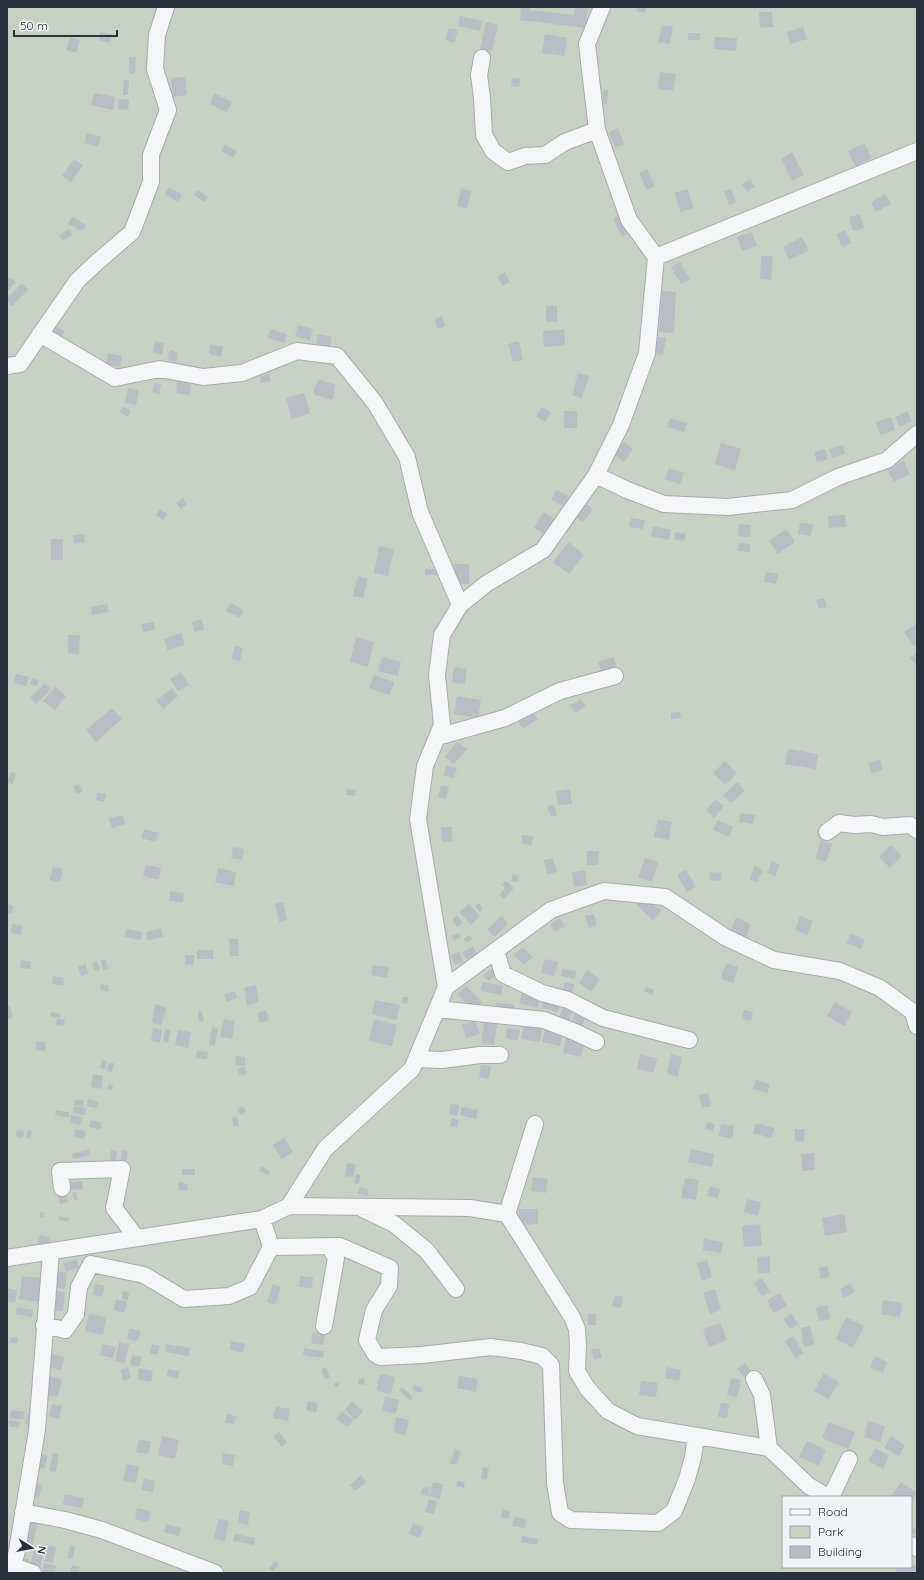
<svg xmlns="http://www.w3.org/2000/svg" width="924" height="1580" viewBox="0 0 924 1580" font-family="Quicksand,sans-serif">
  <rect width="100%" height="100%" fill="#e1e4e8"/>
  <path fill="#c7d1c3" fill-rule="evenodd" d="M7,7H917V1573H7ZM783,1497H911V1567H783Z"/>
  <path fill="#b9bdc4" d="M521,7H530V10L574,15L575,7H588L585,28L520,20Z
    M637,7H647L645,13L636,11Z
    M759,12H772L773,27L760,28Z
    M460,16L482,21L480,31L458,26Z
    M486,22L498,25L492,51L480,49Z
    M662,25L673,27L670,44L658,42Z
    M803,27L807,39L790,44L787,32Z
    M449,28L458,30L454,43L445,40Z
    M100,32L112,34L110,43L99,40Z
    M688,33H700V40H688Z
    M545,34L567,38L564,56L542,53Z
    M70,37L80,40L76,53L66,50Z
    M715,37L737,38L736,51L714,49Z
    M129,57H136L135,74H129Z
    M660,72L676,74L673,91L658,89Z
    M185,77L187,95L173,97L171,78Z
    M512,78L521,79L519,87L511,86Z
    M124,80H129L128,95H123Z
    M604,90H608L607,104L602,103Z
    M94,93L115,97L113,110L91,105Z
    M214,93L232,102L227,112L210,104Z
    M119,99L129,100L128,110L118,109Z
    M618,128L624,144L615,148L609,132Z
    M87,133L101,137L98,147L84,143Z
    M864,143L872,158L855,166L848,151Z
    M225,144L237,151L233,158L221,151Z
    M792,152L804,175L792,181L781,159Z
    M74,159L83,165L71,182L62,176Z
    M647,169L655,186L647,190L639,173Z
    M750,179L755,187L747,192L742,184Z
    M169,187L182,194L178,202L165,194Z
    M461,188L471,191L467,209L457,206Z
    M687,189L694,208L681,212L674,193Z
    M731,189L736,202L729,205L724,191Z
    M198,190L208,197L204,202L194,195Z
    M885,194L891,204L876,212L871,202Z
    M860,214L864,228L853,231L849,217Z
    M621,215L631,232L622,237L613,219Z
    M72,217L86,225L82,231L68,224Z
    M69,229L72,235L62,241L59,235Z
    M845,230L851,243L842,247L836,234Z
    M752,232L757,246L742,251L737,237Z
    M802,237L809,250L789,260L783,247Z
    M761,256H773L771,280L760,279Z
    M680,262L690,279L681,284L671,267Z
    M505,272L510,282L502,286L498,276Z
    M10,277L16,282L9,290L7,289V281Z
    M22,283L28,290L12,306L7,301V298Z
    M662,291L676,292L674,333L659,332Z
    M546,306H557V322H546Z
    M442,316L445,326L438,329L434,319Z
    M298,325L313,329L310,340L295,336Z
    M55,326L65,331L59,341L50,336Z
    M270,329L287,334L285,343L267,338Z
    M564,329L565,345L544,347L543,331Z
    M318,334L332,337L330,346L316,344Z
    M658,337L666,338L663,355L655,354Z
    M155,341L164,343L162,355L153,353Z
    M519,341L523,360L513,362L508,344Z
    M210,344L223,347L221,357L209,354Z
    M170,350L178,353L176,362L167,359Z
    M108,353L122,356L120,367L106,364Z
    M578,373L589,376L582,398L572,395Z
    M269,374L271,381L261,383L260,376Z
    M318,379L336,385L332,400L313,394Z
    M177,382L191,384L190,395L176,393Z
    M154,383L161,384L159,394L152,392Z
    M128,388L139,390L136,405L125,403Z
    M304,393L310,413L292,419L286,398Z
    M123,406L131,411L128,417L120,412Z
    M542,407L551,412L545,422L536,417Z
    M564,411H577V428H564Z
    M907,411L912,421L900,427L895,417Z
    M891,417L895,430L880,435L876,422Z
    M670,418L687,423L684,432L667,427Z
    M624,442L633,449L624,462L615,455Z
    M721,443L741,449L735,470L715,464Z
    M843,445L845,454L832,458L829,449Z
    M825,449L828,459L817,462L814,452Z
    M904,461L910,474L894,482L887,470Z
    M669,468L684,473L680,484L665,479Z
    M556,490L569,496L564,506L551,500Z
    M183,498L187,504L181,509L176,503Z
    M585,503L593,509L583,522L575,516Z
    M160,509L167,514L163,520L156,515Z
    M543,512L554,519L545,534L534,528Z
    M845,515L846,527L829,528L828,516Z
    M631,518L645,520L643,529L629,527Z
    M800,523L813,524L811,536L798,534Z
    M739,524L751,525L750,537L738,536Z
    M653,526L671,530L669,540L651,536Z
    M786,529L795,542L778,554L769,541Z
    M676,532L686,534L684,541L674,539Z
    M84,534L85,542L74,544L73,535Z
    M51,539H63V560H51Z
    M569,542L584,555L569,574L553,562Z
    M739,543L750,544V552L738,551Z
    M379,546L394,549L388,576L374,573Z
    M454,564H469V584H454Z
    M425,569L441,570V575H425Z
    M766,572L778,574L776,584L764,582Z
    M358,576L368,579L363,598L353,596Z
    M824,598L827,607L819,609L816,600Z
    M230,603L244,610L240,618L226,611Z
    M107,604L109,612L92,615L91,607Z
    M202,619L204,630L194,632L192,622Z
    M154,622L155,630L143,632L141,624Z
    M917,623V643L913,646L904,632Z
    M181,633L185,645L167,650L164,639Z
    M68,635H80L79,654L68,653Z
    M356,637L374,642L368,667L350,662Z
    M235,646L243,648L240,661L231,659Z
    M917,653V667L910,658Z
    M382,657L401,662L398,676L378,671Z
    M613,657L617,666L601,671L598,662Z
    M454,667L467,669L465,684L452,683Z
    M181,672L189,685L178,691L170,679Z
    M16,674L29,677L26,686L14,683Z
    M374,675L394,682L390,695L369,688Z
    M32,678L39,680L37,686L30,684Z
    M45,683L51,689L36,704L30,698Z
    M55,687L66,696L55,710L43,701Z
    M172,688L178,696L163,709L156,701Z
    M457,696L481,700L478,718L454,714Z
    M581,699L586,707L575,713L570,705Z
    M112,708L122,719L96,742L86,730Z
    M533,712L538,719L523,729L518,722Z
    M680,712L681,718L671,719V713Z
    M457,742L467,749L454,764L445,757Z
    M788,749L818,754L816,769L785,764Z
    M880,759L883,770L871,773L868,763Z
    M725,761L737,773L725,785L713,773Z
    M446,765L457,768L454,778L444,776Z
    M10,772L16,773L13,784L8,783Z
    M738,782L745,791L731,803L723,795Z
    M79,784L83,791L77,794L73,787Z
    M441,785L449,787L446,799L438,797Z
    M347,789L356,790L355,796L346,795Z
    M570,789L572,804L558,805L556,791Z
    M97,792L106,794L104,802L96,800Z
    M716,799L724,806L714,818L706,810Z
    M554,804L557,815L551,817L547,807Z
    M740,813L755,815L753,824L739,822Z
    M123,815L125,824L112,828L109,818Z
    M658,819L672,822L669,840L654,837Z
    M718,820L733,827L729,837L713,830Z
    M441,827H452V842H442Z
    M144,829L158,833L155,842L141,838Z
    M522,835L533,836L532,845L522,844Z
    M821,840L832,844L826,862L815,858Z
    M891,845L902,856L890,868L879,857Z
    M233,847L244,849L242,860L231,858Z
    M587,851H599L598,865H587Z
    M553,858L557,872L547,874L544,860Z
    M645,858L658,862L652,882L638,877Z
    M772,861L780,865L775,876L767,873Z
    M146,865L161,868L159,880L143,876Z
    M755,866L763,870L757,883L749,879Z
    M53,867L63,869L60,882L50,880Z
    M218,868L236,872L234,886L215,882Z
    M585,870L587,885L574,887L572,872Z
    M686,870L696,887L687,892L677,875Z
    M710,872L722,873L721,881L709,880Z
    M513,874L519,876L518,882L511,881Z
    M506,881L514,888L504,899L499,895L505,888L502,885Z
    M170,891L184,893L183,902L169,901Z
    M639,897L662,910L653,921L634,902Z
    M283,902L287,920L279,922L275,904Z
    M479,903L483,909L480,912L475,906Z
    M8,904L13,906L12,914L7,913Z
    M469,904L480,916L471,925L459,912Z
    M594,914L597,925L589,928L585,916Z
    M457,915L463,923L457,927L452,920Z
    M502,916L508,924L494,937L487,929Z
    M800,916L813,921L807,935L795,930Z
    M736,917L751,925L746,937L731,930Z
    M560,918L565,926L555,932L550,924Z
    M12,924L22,926L21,935L11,933Z
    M161,928L163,937L148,940L146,932Z
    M126,929L142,932L141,940L125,937Z
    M459,933L461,937L454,941L452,936Z
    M851,933L865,940L861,949L846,943Z
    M469,935L472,939L467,943L464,939Z
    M229,939H238L239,956H230Z
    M473,946L477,954L466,959L462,952Z
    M523,947L533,957L524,965L514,955Z
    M197,950H213V959H197Z
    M459,952L464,962L455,965L451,955Z
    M185,955H194V965L185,964Z
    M106,959L108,969L103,970L101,960Z
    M545,959L558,962L554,976L541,973Z
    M21,960L31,962L30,969L20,968Z
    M97,961L100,970L94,971L92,963Z
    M726,963L738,967L733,983L721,979Z
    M86,964L88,974L81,976L78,967Z
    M373,965L389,967L387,978L371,975Z
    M492,969L496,975L488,981L483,975Z
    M562,969L576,971L575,979L561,976Z
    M587,970L600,979L591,992L579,983Z
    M53,976L64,978L63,986L52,984Z
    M482,982L503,986L501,995L480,991Z
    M565,982L574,984L571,996L562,994Z
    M101,984L109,986L108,992L100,990Z
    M256,985L259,1002L247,1005L244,988Z
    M466,986L482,1002L473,1011L458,994Z
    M646,987L654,990L652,995L644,991Z
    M235,991L237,998L226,1002L224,994Z
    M522,993L540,998L537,1008L519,1003Z
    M545,996L561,1000L558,1012L542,1008Z
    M403,997H408L407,1004L402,1003Z
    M375,1000L400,1005L396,1020L372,1014Z
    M496,1002L515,1005L514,1015L495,1012Z
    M835,1002L852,1012L844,1026L827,1016Z
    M155,1004L166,1007L162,1025L152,1023Z
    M7,1006H10L13,1018L7,1019Z
    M563,1007L573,1011L567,1025L558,1021Z
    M266,1010L269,1020L260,1023L257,1013Z
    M744,1010L753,1012L751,1021L742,1019Z
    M202,1011L204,1021L199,1022L198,1012Z
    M51,1012L61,1014L60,1018L50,1016Z
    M574,1014L585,1018L581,1031L570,1028Z
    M485,1016L498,1018L494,1045L481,1043Z
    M57,1019L65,1020L64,1026L56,1025Z
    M224,1019L235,1021L232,1039L220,1037Z
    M374,1019L397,1025L392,1046L369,1041Z
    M475,1021L480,1034L466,1038L462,1025Z
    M524,1025L542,1029L540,1042L521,1039Z
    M212,1027L218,1028L215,1046L209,1045Z
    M153,1028L162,1030L160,1043L151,1041Z
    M507,1028L520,1030L518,1041L506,1038Z
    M165,1029L171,1030L168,1043L163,1042Z
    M545,1029L562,1032L560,1046L542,1042Z
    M178,1030L191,1032L188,1048L175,1045Z
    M566,1038L584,1042L581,1057L563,1053Z
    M37,1041L46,1042L45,1051L35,1050Z
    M197,1051L208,1052L207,1059L196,1058Z
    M671,1054L682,1057L678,1077L667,1074Z
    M640,1055L657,1058L654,1073L637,1069Z
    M236,1056L245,1057V1066L235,1065Z
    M102,1060L106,1061L105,1069L100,1068Z
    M109,1063H114L112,1072L107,1071Z
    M481,1065L491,1066L489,1079L479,1077Z
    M245,1067L247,1074L239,1075L238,1068Z
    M93,1074L103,1076L101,1089L91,1087Z
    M756,1080L770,1084L767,1093L753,1089Z
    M109,1084L113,1085L112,1090L107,1089Z
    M708,1093L711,1106L702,1108L699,1095Z
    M75,1099L84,1101L83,1106L74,1105Z
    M88,1099L99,1102L97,1108L87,1106Z
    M451,1104L459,1105L457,1116L449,1114Z
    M74,1106L86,1108L85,1115L73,1113Z
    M242,1106L246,1111L241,1115L237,1110Z
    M462,1107L478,1110L476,1119L460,1115Z
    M56,1110L69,1112V1117L55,1115Z
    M71,1115L82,1117L80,1125L70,1123Z
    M237,1117L239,1126H233L232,1118Z
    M452,1118L459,1120L457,1127L450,1126Z
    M91,1120L102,1123L100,1130L89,1127Z
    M707,1122L715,1124L713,1131L705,1129Z
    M756,1123L774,1128L771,1138L753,1133Z
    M721,1124L734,1126L732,1139L719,1136Z
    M75,1129L86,1131L84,1139L74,1137Z
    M795,1129H805L804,1142L795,1141Z
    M17,1130L24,1131L23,1138L16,1137Z
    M28,1130L32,1131L30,1139L26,1138Z
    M284,1138L293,1152L282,1159L273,1145Z
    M89,1149L90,1155L73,1159L72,1154Z
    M691,1149L714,1154L712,1167L688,1162Z
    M111,1150L117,1151L115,1164L109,1163Z
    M122,1150L128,1151L126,1164L120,1163Z
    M814,1153L815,1170L803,1171L801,1154Z
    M347,1163L356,1164L353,1177L345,1176Z
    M262,1166L270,1172L268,1176L259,1170Z
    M182,1169H195V1175H182Z
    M356,1174L361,1175L359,1184L354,1183Z
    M533,1177L548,1179L546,1193L531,1191Z
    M685,1178L699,1180L696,1200L681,1198Z
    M82,1181L83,1189L71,1190L70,1182Z
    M179,1182L188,1184L187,1191L178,1190Z
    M710,1186L720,1189L718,1198L707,1196Z
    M360,1187L369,1190L367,1196L358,1193Z
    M76,1192L78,1200L75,1201L72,1193Z
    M66,1193L68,1202L60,1204L58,1195Z
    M747,1199L761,1202L758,1216L744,1212Z
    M519,1209H538V1224L520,1225Z
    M40,1212L44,1213L43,1218L39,1217Z
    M844,1214L847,1232L825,1236L822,1218Z
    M60,1216L69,1218L68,1222L59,1220Z
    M760,1224L762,1245L744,1247L742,1226Z
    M40,1235L50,1237L48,1245L38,1243Z
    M704,1239L723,1242L721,1253L703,1250Z
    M770,1256V1273H758L757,1257Z
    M76,1259L79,1267L66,1272L63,1264Z
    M707,1260L712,1277L702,1281L697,1263Z
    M827,1266L830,1277L821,1279L819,1268Z
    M56,1271L67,1273L65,1289L54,1288Z
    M22,1276L43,1278L40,1302L19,1299Z
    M300,1276L313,1277L312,1288L299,1287Z
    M762,1278L770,1292L762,1297L754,1283Z
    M850,1283L855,1292L844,1298L840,1289Z
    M95,1284L105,1286L102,1297L93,1295Z
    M273,1284L281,1287L275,1305L267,1302Z
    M7,1288L17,1290L15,1303L7,1301Z
    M715,1289L721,1310L710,1314L703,1293Z
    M56,1291L65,1292L63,1311L54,1310Z
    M123,1291L129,1292L128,1300L122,1299Z
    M780,1293L787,1306L774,1313L767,1300Z
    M615,1295L623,1297L620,1308L612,1306Z
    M116,1299L127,1302L124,1313L114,1310Z
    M883,1300L902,1303L900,1317L881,1314Z
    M827,1305L830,1319L819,1321L816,1308Z
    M17,1307L33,1310L32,1317L15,1314Z
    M89,1314L106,1317L103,1335L85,1331Z
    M588,1314H596V1325H588Z
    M792,1314L798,1324L790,1329L783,1319Z
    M846,1317L864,1326L853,1348L836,1339Z
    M720,1323L727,1340L709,1347L703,1329Z
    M810,1326L814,1345L804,1347L801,1328Z
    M129,1328L141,1331L138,1341L127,1339Z
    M313,1332L325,1333L323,1345L311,1343Z
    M793,1336L804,1353L795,1358L785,1341Z
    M11,1337L18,1338L17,1344L9,1342Z
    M231,1341L245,1344L243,1353L230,1350Z
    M119,1342L129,1344L125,1363L115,1361Z
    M102,1344L116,1347L113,1358L100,1355Z
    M152,1344L160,1346L158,1355L150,1353Z
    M166,1344L190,1348L188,1356L165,1352Z
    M304,1348L324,1351L323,1358L303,1355Z
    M599,1348L602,1357L594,1360L591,1350Z
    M51,1354L65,1357L61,1370L48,1367Z
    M132,1355L142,1357L139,1367L130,1365Z
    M875,1356L887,1362L883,1373L870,1367Z
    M745,1363L752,1372L745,1378L737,1369Z
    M128,1367L131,1378L123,1381L120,1370Z
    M326,1367L330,1378L325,1379L321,1369Z
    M667,1367L681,1370L679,1381L665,1378Z
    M139,1368L153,1371L151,1382L137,1379Z
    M168,1369L180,1371L178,1379L167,1376Z
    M824,1373L839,1382L829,1399L814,1391Z
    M380,1374L395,1377L391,1394L376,1391Z
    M50,1376L62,1379L58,1397L46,1395Z
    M459,1376L478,1379L476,1392L457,1388Z
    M359,1378L365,1379L364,1385L358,1384Z
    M731,1378L741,1380L737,1397L727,1395Z
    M338,1381L340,1384L336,1388L333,1385Z
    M641,1381L658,1383L656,1397L639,1395Z
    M414,1385L423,1388L421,1393L412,1390Z
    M402,1387L413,1397L410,1401L399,1390Z
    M385,1397L399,1400L396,1413L382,1411Z
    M308,1401L318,1403L316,1413L306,1410Z
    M352,1401L363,1411L355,1420L345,1410Z
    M721,1403L729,1404L727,1418L718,1417Z
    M52,1404L62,1406L59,1419L49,1417Z
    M276,1407L290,1409L288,1421L273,1418Z
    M11,1410L25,1412L23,1420L10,1418Z
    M342,1411L354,1420L348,1427L336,1419Z
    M27,1414L32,1415L30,1425L25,1424Z
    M227,1414L236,1416L234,1424L225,1423Z
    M396,1417L409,1420L406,1435L394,1432Z
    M9,1420L20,1422L19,1428L9,1426Z
    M868,1421L885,1426L880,1442L864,1437Z
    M829,1422L855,1432L848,1449L822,1438Z
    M279,1432L287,1442L282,1447L273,1436Z
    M162,1436L179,1440L175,1459L158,1455Z
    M891,1436L905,1445L899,1456L884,1448Z
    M139,1439L151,1442L148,1454L136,1452Z
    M807,1441L826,1450L818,1466L799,1457Z
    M875,1448L889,1456L883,1469L868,1461Z
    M455,1449L461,1452L456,1465L450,1463Z
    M38,1453L48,1456L44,1469L34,1466Z
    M53,1453L59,1454L56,1472L49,1471Z
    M223,1453L235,1455L233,1466L222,1464Z
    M126,1464L139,1466L136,1483L123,1481Z
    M483,1467L489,1468L487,1480L481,1479Z
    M361,1475L366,1482L355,1491L350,1485Z
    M144,1479L155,1481L153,1492L141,1490Z
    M458,1481L465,1483L464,1488L456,1486Z
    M433,1482L443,1484L440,1499L429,1496Z
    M901,1482L917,1493L911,1501V1497H891Z
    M35,1484L42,1485L39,1497L33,1496Z
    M423,1487L430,1488L428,1496L421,1494Z
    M65,1494L84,1498L82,1508L63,1504Z
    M429,1499L437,1501L434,1514L425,1512Z
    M137,1508L150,1511L148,1522L135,1519Z
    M503,1509L510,1511L508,1519L501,1518Z
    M240,1510L250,1512L248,1525L238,1523Z
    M28,1517L38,1519L33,1545L23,1544Z
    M514,1517L526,1519L525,1528L512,1526Z
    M218,1519L229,1521L225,1541L214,1539Z
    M413,1523L424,1528L419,1538L409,1534Z
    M166,1524L181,1528L179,1536L164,1532Z
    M911,1527L917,1529L916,1535L911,1533Z
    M235,1534L255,1538L254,1545L233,1541Z
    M522,1536L538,1539L537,1545L521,1542Z
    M70,1545L75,1546L73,1559L67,1558Z
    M48,1546L56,1547L53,1563L44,1561Z
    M34,1548L44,1550L39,1573L29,1572Z
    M18,1558L29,1559L27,1569Z
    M275,1561L279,1565L273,1571L269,1568Z
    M44,1563L56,1566L55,1573H42Z
    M911,1564L917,1566L914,1573H895L897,1567H911Z
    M72,1565L80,1567L79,1573H70Z"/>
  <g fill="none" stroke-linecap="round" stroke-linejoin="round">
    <defs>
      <path id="minor" d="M602,7L587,44L597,130L629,220L656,257
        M482,58L479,75L482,98L484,135L493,151L508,162L525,156L545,155L565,142L597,130
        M40,334L115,378L160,369L203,377L242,373L297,351L337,356L375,403L407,457L420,512L460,605
        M7,366L20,364L77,281L96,263L132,232L151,182V155L168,110L155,69L157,35L166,7
        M596,475L627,490L664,504L728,507L792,500L838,477L887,460L917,434
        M437,737L505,718L560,691L615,676
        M827,832L839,823L854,825L871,824L883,827L910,825L917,830
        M496,951L503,974L542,993L568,1000L603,1018L689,1040
        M446,987L551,910L604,891L665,897L725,937L774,960L840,971L880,988L913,1012L917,1026
        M437,1009L544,1020L575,1032L596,1042
        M417,1059L442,1060L480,1055H500
        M62,1188L60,1171L122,1169L114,1208L136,1237
        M289,1206L470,1208L507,1214L572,1317L577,1329L578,1346L577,1371L587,1388L608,1411L637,1426L769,1448L809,1486L828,1497
        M363,1209L394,1224L427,1251L456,1289
        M507,1214L535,1124
        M262,1219L271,1247L340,1246L390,1268L389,1286L374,1310L367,1340L375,1354L380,1357L422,1355L491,1347L521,1351L542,1356L551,1365L555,1483L560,1513L571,1520L658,1523L674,1511L687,1479L693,1457L696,1436
        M7,1258L262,1219L289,1206L325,1149L412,1069L446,987L418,819L425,766L442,725L437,675L442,635L460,605L486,584L543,550L596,475L621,425L647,353L656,257L917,151
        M44,1325L65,1330L76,1314L79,1287L91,1264L144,1275L184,1299L229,1296L250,1287L271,1247
        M324,1326L336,1258L329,1246
        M754,1379L762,1395L769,1448
        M831,1497L849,1459
        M23,1512L65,1520L102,1530L215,1573
        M911,1545L917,1548
        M13,1566L33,1573
        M11,1573L17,1551L37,1430L51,1252"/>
    </defs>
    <use href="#minor" stroke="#a7abb2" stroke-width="18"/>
    <use href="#minor" stroke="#f3f5f7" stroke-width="16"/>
  </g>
  <rect width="924" height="1580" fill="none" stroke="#2b323e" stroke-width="16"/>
  <rect x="782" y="1496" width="130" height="72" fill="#f0f3f6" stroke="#a1a6ac"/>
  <rect x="790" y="1509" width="20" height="6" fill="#f3f5f7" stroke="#a1a6ac"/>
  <text x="818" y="1516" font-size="12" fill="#2b323e">Road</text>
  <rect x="790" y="1526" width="20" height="12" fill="#c7d1c3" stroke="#a1a6ac"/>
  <text x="818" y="1536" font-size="12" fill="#2b323e">Park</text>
  <rect x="790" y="1546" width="20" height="12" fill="#b9bdc4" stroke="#a1a6ac"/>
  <text x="818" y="1556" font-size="12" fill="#2b323e">Building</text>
  <g transform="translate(32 1548) rotate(101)" stroke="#f0f3f6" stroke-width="3" paint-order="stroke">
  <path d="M0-3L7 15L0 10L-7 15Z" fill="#2b323e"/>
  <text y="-6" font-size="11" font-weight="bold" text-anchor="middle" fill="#2b323e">N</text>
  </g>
  <path d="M14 30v6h103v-6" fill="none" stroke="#2b323e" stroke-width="2"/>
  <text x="20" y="30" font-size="12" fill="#2b323e" stroke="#f0f3f6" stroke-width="3" paint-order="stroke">50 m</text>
</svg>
